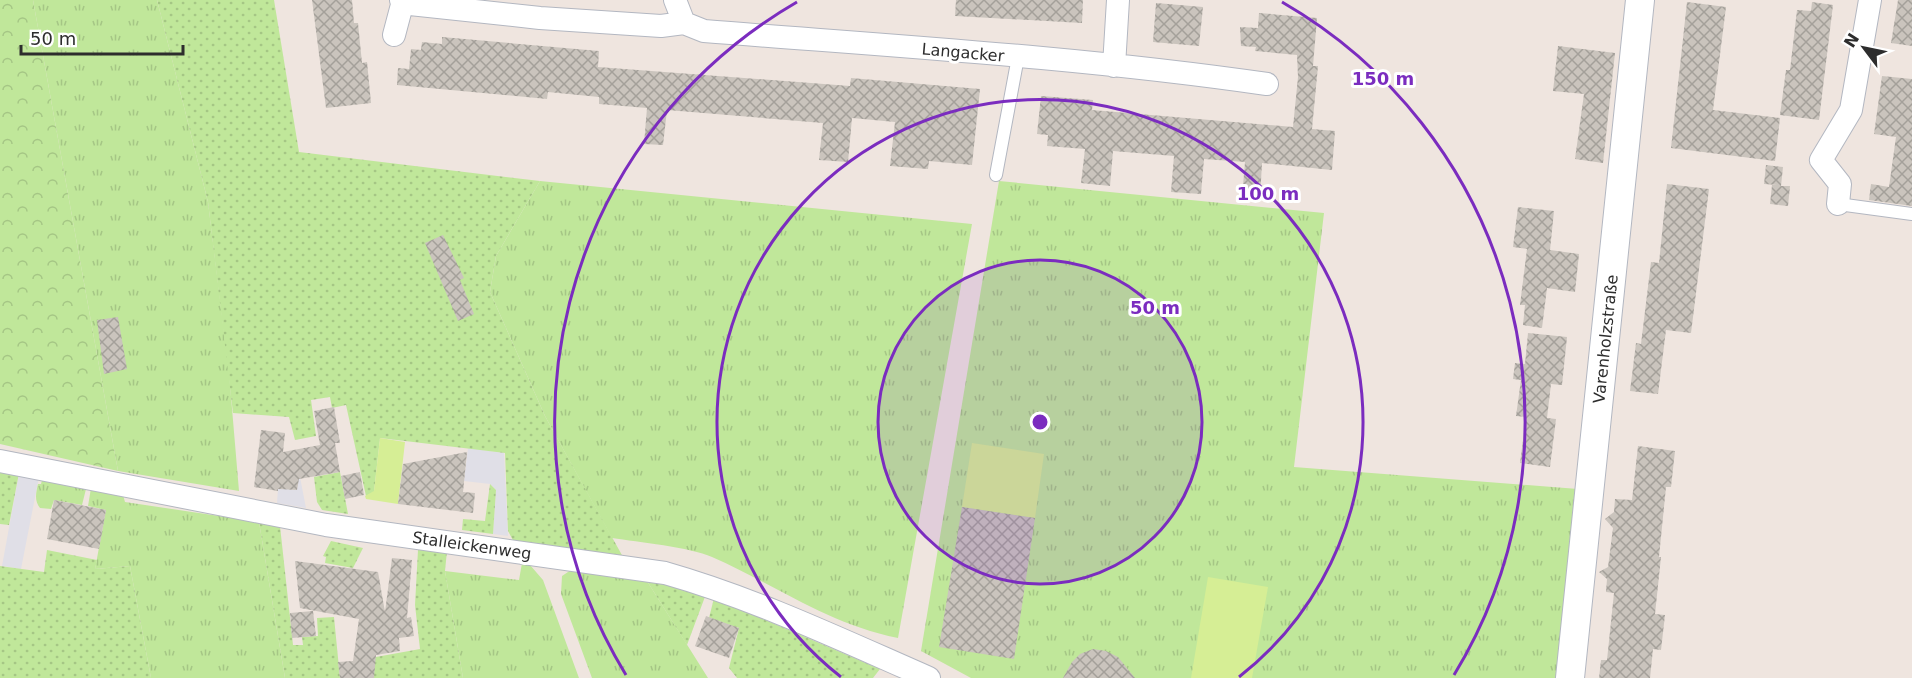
<svg xmlns="http://www.w3.org/2000/svg" width="1912" height="678" viewBox="0 0 1912 678" font-family="'DejaVu Sans',sans-serif">
  <defs>
    <pattern id="grass-tufts" width="24" height="20" patternUnits="userSpaceOnUse" patternTransform="scale(1.5)"><rect width="24" height="20" fill="#c0e79a"/><path d="M3 7l-1-3M5 7V3M7 7l1-3M15 17l-1-3M17 17v-4M19 17l1-3" fill="none" stroke="#a5c685"/></pattern>
    <pattern id="forest-crowns" width="20" height="18" patternUnits="userSpaceOnUse" patternTransform="scale(1.5)"><rect width="20" height="18" fill="#c0e79a"/><path d="M2 6a3 3 0 1 1 6 0M12 15a3 3 0 1 1 6 0" fill="none" stroke="#a5c685"/></pattern>
    <pattern id="park-dots" width="8" height="8" patternUnits="userSpaceOnUse" patternTransform="scale(1.5)"><rect width="8" height="8" fill="#c0e79a"/><path d="M2 2h.1M6 6h.1" fill="none" stroke="#a5c685" stroke-width="1.8" stroke-linecap="round"/></pattern>
    <pattern id="building-cross-hatch" width="8" height="8" patternUnits="userSpaceOnUse" patternTransform="scale(1.5)"><rect width="8" height="8" fill="#cac4bd"/><path d="M0 0l8 8M0 8l8-8" fill="none" stroke="#a4a09a"/></pattern>
  </defs>
  <rect width="100%" height="100%" fill="#efe5df"/>
  <path fill="#e0dfe7" d="M468,448L504,453L508,536L493,534L496,490L490,484L464,481Z
    M299,472L306,508L277,503L278,488L297,490Z
    M19,473L39,477L21,569L2,566Z"/>
  <path fill="url(#grass-tufts)" d="M33,0H157L208,202L229,373L239,491L118,471Z
    M540,181L972,224L898,638C828,624 776,585 712,557C690,547 638,542 612,538L545,416L490,292L496,256Z
    M999,181L1324,213L1294,467L1578,489L1560,678H971L921,651Z
    M42,480L86,489L82,505L54,500L51,509L40,508C34,500 36,493 38,484H41Z
    M91,488L123,495L125,502L259,522L285,678H151L130,566L95,569L106,510L88,506Z
    M522,563L530,565L543,580L579,678H463L445,571L519,580Z
    M574,568L647,581L708,678H592L561,594L562,576Z"/>
  <path fill="url(#forest-crowns)" d="M0,0H33L118,471L0,444Z"/>
  <path fill="url(#park-dots)" d="M157,0H274L299,152L540,181L496,256L490,292L545,416L623,557L515,544L508,531L505,453L380,438L374,492L366,496L346,405L332,408L330,397L311,400L316,436L295,440L289,417L233,413L208,202Z
    M0,470L19,473L9,525L0,524Z
    M340,472L348,514L322,510L317,502L314,477Z
    M490,484L496,490L493,534L462,530L463,519L485,521Z
    M259,522L280,526L293,645H303L302,637L318,636L317,618L334,617L340,678H285Z
    M331,541L363,548L353,568L325,563L326,557L323,556Z
    M47,550L97,560L95,569L130,566L151,678H0V566L44,572Z
    M418,550L447,551L445,571L463,678H356L354,661L420,649L415,605Z
    M647,581L666,582L706,594L687,645Z
    M714,598L880,669L873,678H737L729,668L739,628L709,618Z"/>
  <path fill="#d6ee95" d="M380,438L405,442L398,504L366,499L365,496L374,491Z
    M972,443L1044,454L1035,518L962,507Z
    M1208,577L1268,587L1252,678H1191Z"/>
  <path fill="url(#building-cross-hatch)" d="M312,0H352L354,23H358L362,63L367,62L371,103L326,108Z
    M956,0H1083L1082,23L955,16Z
    M1898,0H1912V46L1891,43Z
    M1687,2L1726,7L1713,110L1780,118L1775,161L1671,148Z
    M1812,2L1833,5L1819,120L1780,115L1786,70H1790L1797,10L1811,11Z
    M1156,3L1203,7L1199,46L1153,42Z
    M1259,13L1317,18L1313,66H1318L1312,129L1335,131L1332,170L1262,163L1260,199L1242,197L1245,162L1204,159L1201,194L1171,192L1174,156L1113,151L1110,186L1081,183L1085,149L1047,146L1048,135L1037,134L1041,96L1093,100L1092,110L1293,127L1298,77L1297,55L1255,51L1256,47L1241,46L1240,27L1258,28Z
    M442,37L599,51L598,67L850,86L851,78L980,89L972,165L929,161L928,169L890,166L895,122L852,118L848,162L819,160L823,123L667,110L663,145L644,144L647,108L599,104V97L548,92L547,99L397,85L398,68L409,69L411,49L421,50L422,42L442,44Z
    M1558,46L1615,53L1603,163L1575,159L1584,94L1553,91Z
    M1882,76L1912,79V206L1869,200L1871,184L1889,187L1896,137L1874,134Z
    M1766,165L1783,167L1781,186H1790L1788,206L1770,204L1772,185H1777L1764,184Z
    M1667,184L1709,189L1691,333L1666,330L1658,394L1630,391L1636,343L1641,344L1651,262L1659,263Z
    M1518,207L1554,211L1550,250L1579,254L1575,292L1547,288L1542,328L1523,325L1525,305H1520L1527,249L1513,247Z
    M443,235L464,278L460,280L474,314L458,321L425,243Z
    M118,317L127,369L104,374L97,320Z
    M1528,333L1567,337L1562,385L1551,384L1547,418L1556,419L1550,467L1520,463L1526,417L1516,416L1521,380L1513,379L1515,363L1525,364Z
    M334,407L340,443H335L340,472L299,479L297,490L278,489V491L254,487L261,430L285,433L283,452L320,445L314,411Z
    M1638,446L1675,451L1671,487H1666L1659,557H1661L1655,614L1665,615L1661,650L1653,649L1650,678H1599L1601,660H1607L1614,593L1606,592L1607,579L1599,572L1608,567L1613,528L1605,519L1614,512L1615,499L1632,500Z
    M467,452L463,492L475,493L473,513L398,504L403,464Z
    M360,472L364,495L345,499L341,476Z
    M54,500L106,510L99,549L47,539Z
    M962,507L1035,518L1014,659L939,647Z
    M392,558L412,560L407,618L411,617L414,636L399,638L400,651L376,655L374,678H340L338,662L353,661L359,619L300,608L295,561L378,572L385,612Z
    M313,611L316,636L292,638L290,613Z
    M706,616L739,628L729,658L695,646Z
    M1093,649L1106,651L1118,657L1135,678H1063L1072,662L1080,654Z"/>
  <g fill="none" stroke-linecap="round" stroke-linejoin="round">
    <defs>
      <path id="service" d="M996,175L1018,57
        M1838,204L1912,214"/>
      <path id="minor" d="M401,0L410,4L540,18L661,26L684,23
        M675,0L684,23L704,31C892,46 1080,57 1267,84
        M394,35L403,1
        M1114,66L1118,0
        M1838,204L1840,184L1821,160L1851,110L1870,0
        M0,461L326,525L665,573C756,599 842,640 929,678"/>
      <path id="tertiary" d="M1570,678L1640,0"/>
    </defs>
    <use href="#service" stroke="#b3b7c1" stroke-width="14"/>
    <use href="#minor" stroke="#b3b7c1" stroke-width="24"/>
    <use href="#tertiary" stroke="#b3b7c1" stroke-width="30"/>
    <use href="#service" stroke="#fff" stroke-width="12"/>
    <use href="#minor" stroke="#fff" stroke-width="22"/>
    <use href="#tertiary" stroke="#fff" stroke-width="28"/>
  </g>
  <circle cx="1040" cy="422" r="162" fill="#7b2cbf" fill-opacity=".12"/>
  <g fill="none" stroke="#7b2cbf" stroke-width="3">
    <circle cx="1040" cy="422" r="162"/>
    <path d="M841 677A323 323 0 1 1 1239 677"/>
    <path d="M626 675A485 485 0 0 1 797 2M1282 2A485 485 0 0 1 1454 675"/>
  </g>
  <g text-anchor="middle" stroke-width="6" stroke-linejoin="round" paint-order="stroke">
    <g font-size="16" fill="#2d2d2d" stroke="#fff">
      <text transform="translate(963 52) rotate(5)" y="6">Langacker</text>
      <text transform="translate(1605 339) rotate(-84)" y="6">Varenholzstraße</text>
      <text transform="translate(472 545) rotate(8)" y="6">Stalleickenweg</text>
    </g>
  </g>
  <circle cx="1040" cy="422" r="9" fill="#7b2cbf" stroke="#fff" stroke-width="3"/>
  <g font-size="18" text-anchor="middle" font-weight="bold" fill="#7b2cbf" stroke="#fff" stroke-width="6" stroke-linejoin="round" paint-order="stroke">
    <text x="1383" y="85">150 m</text>
    <text x="1268" y="200">100 m</text>
    <text x="1155" y="314">50 m</text>
  </g>
  <g transform="translate(1864 48) rotate(302)" stroke="#ffffff" stroke-width="4.5" paint-order="stroke">
  <path d="M0-4.5L10 22L0 15L-10 22Z" fill="#2d2d2d"/>
  <text y="-9" font-size="16" font-weight="bold" text-anchor="middle" fill="#2d2d2d">N</text>
  </g>
  <path d="M21 45v9h162v-9" fill="none" stroke="#2d2d2d" stroke-width="3"/>
  <text x="30" y="45" font-size="18" fill="#2d2d2d" stroke="#ffffff" stroke-width="4.5" paint-order="stroke">50 m</text>
</svg>
